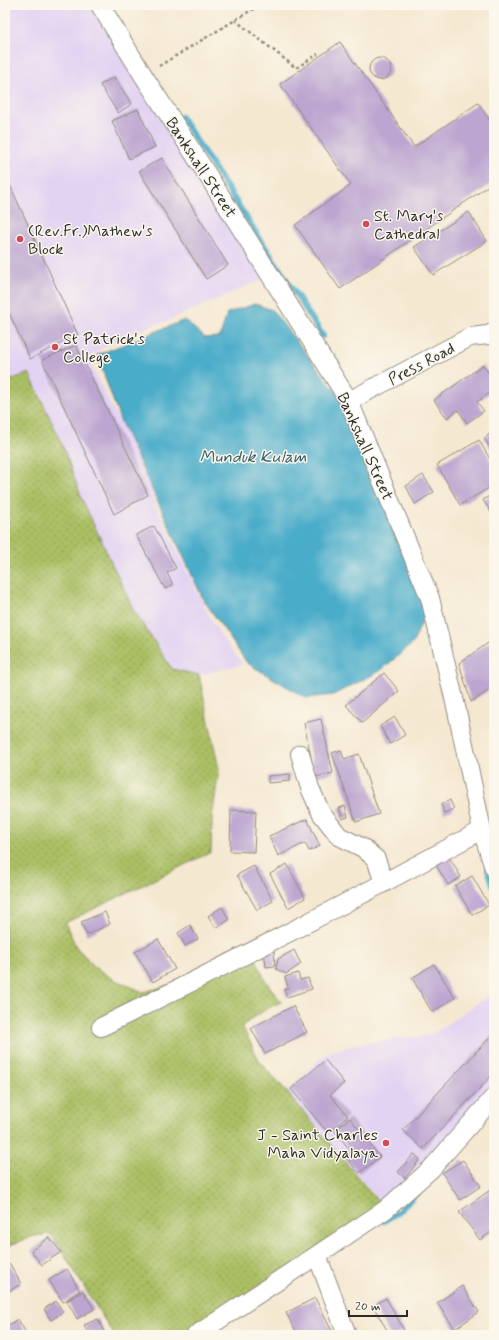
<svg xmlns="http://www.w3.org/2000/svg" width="499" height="1340" viewBox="0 0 499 1340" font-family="Mynerve,sans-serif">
  <defs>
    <pattern id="park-dots" width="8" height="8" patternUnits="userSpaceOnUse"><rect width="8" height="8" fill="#aabf64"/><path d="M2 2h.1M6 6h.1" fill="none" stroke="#8b9b53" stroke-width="1.8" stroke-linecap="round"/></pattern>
  </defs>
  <rect width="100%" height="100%" fill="#fbf7ec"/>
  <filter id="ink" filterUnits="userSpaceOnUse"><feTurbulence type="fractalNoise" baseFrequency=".025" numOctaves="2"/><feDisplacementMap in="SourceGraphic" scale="8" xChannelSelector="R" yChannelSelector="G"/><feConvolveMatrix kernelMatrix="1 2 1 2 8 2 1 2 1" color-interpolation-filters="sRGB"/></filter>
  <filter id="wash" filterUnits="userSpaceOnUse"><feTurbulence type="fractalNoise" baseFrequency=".012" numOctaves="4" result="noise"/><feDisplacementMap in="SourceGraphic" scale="16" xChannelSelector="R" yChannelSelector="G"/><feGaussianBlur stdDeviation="0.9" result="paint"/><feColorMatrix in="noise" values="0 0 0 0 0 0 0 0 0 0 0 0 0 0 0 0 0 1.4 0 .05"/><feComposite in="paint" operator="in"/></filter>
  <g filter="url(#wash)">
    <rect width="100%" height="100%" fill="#f5e8d1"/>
    <path fill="#e3d3f2" d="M5,5H100L271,276L169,320L124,335L87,358L131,444L138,463L150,486L157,508L200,598L220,635L243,664L199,675L172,669L134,611L82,499L62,444L29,373L5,382Z
      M494,992V1085L393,1195L381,1203L287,1092L322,1056L333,1051L359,1044L390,1040L401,1037H418L432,1034Z"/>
    <path fill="url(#park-dots)" stroke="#6a7548" d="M29,373L62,444L82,499L134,611L172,669L199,675L219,769L212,819L211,852L65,923L77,948L95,967L113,979L143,992L178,983L254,955L265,980L281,1002L266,1009L242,1026L260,1062L287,1092L385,1210L196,1335H114L51,1234L34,1236L5,1247V382Z"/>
    <path fill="#49acc9" stroke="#3a6c7a" d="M255,304L272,310L344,402L424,601L423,619L413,643L380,671L333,695L306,698L247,663L203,599L120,420L97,355L185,320L205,338L220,337L227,313Z"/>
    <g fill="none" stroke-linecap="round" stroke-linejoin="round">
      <path stroke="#49acc9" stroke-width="6" d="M181,117L323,336
        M488,869L494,887
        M384,1221L397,1213L421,1189"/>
    </g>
    <g id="blocks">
      <path fill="#bca5d0" d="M340,42L414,147L478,103L494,126V182L340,289L295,225L351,185L280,84Z
        M369 69a11 11 0 1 1 22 0a11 11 0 1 1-22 0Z
        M114,77L132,104L118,113L100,85Z
        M138,109L155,147L129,159L112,121Z
        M162,158L228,265L206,279L139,171Z
        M5,174L78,335L30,359L5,304Z
        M469,212L487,241L433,275L414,247Z
        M76,345L148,495L114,514L42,360Z
        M483,365L494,381V390L477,402L484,411L467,423L458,410L447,418L434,400Z
        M494,431V454L484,438Z
        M479,440L494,466V485L460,505L437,465Z
        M423,475L434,492L415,504L406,486Z
        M494,493V517L483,500Z
        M154,526L176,568L167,573L173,585L165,589L136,535Z
        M494,639V687L471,702L459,663Z
        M384,673L399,691L362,723L346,705Z
        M395,717L405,735L390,744L380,726Z
        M321,719L333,773L315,777L304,723Z
        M341,750L344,759L359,754L379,814L356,822L332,753Z
        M290,774V781L268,783V776Z
        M450,800L454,809L444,813L441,804Z
        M345,806L348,817L342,819L339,808Z
        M231,810L256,811L254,852L230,851Z
        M307,819L320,846L309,851L305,843L278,856L269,836Z
        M446,852L461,877L448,885L433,860Z
        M287,864L305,898L288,908L270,874Z
        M254,866L273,901L257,910L237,875Z
        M472,876L489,905L472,915L455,886Z
        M222,907L229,920L216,928L208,916Z
        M105,912L110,924L87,935L81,922Z
        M190,925L198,939L185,946L178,933Z
        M158,939L175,969L153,982L135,952Z
        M274,949L275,966L266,967L264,950Z
        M294,950L301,964L286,974L276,969L278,959Z
        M434,964L455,998L432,1012L412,978Z
        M298,973L300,980L308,978L312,989L287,997L284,989L288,988L285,977Z
        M293,1006L307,1032L265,1054L251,1028Z
        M494,1033V1073L423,1149L403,1130Z
        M325,1060L344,1083L330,1095L348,1116L328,1133L291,1089Z
        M350,1118L380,1157L359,1173L345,1156L351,1151L334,1130Z
        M414,1154L420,1159L405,1178L398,1172Z
        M463,1160L481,1186L460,1200L442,1173Z
        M493,1188L494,1230L480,1240L459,1212Z
        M49,1237L61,1252L42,1265L31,1251Z
        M10,1264L21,1284L5,1293V1267Z
        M67,1269L80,1291L63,1302L49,1280Z
        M462,1286L479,1312L455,1329L437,1303Z
        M83,1291L94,1309L77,1319L67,1301Z
        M315,1298L334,1335H298L286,1313Z
        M386,1298L404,1330L395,1335H390L373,1306Z
        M56,1301L63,1312L51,1320L44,1309Z
        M18,1319L27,1335H9L5,1328V1327Z
        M98,1319L106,1335H89L84,1325Z"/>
    </g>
  </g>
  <g filter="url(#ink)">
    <use href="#blocks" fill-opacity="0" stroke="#908a7e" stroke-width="1"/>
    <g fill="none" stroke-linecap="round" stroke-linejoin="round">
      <defs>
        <path id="street" d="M100,5L143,75L205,171L349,401L430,598L457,711L482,830L494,868
          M349,401L470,337L488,335L494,332
          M300,754L310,788L321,813L339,836L363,848L376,859L384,883
          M101,1027C230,964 357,898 482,830
          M317,1255L347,1335
          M196,1335L385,1210L431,1169L494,1097"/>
      </defs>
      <use href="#street" stroke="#908a7e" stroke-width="20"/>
      <path stroke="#908a7e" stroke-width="2.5" stroke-dasharray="3 3" stroke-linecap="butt" d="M235,20L296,68L318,54
        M159,66L260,5"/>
      <use href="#street" stroke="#fff" stroke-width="18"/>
    </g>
  </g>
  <g fill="#d1495b" stroke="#fbf7ec" stroke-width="1.5">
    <circle cx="366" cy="224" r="4"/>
    <circle cx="20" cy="239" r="4"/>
    <circle cx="55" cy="347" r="4"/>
    <circle cx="386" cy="1143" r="4"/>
  </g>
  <g text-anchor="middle" stroke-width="3" stroke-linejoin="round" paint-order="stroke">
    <g font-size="16" fill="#2b2b2b" stroke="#fbf7ec">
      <text transform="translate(202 167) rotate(57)" y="6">Bankshall Street</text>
      <text transform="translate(421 363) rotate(-28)" y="6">Press Road</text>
      <text transform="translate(366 446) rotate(66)" y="6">Bankshall Street</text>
    </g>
    <g font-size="16" fill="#2b2b2b" stroke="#fbf7ec" text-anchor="start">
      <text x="374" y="221">St. Mary's<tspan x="374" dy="18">Cathedral</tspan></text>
      <text x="28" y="236">(Rev.Fr.)Mathew's<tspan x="28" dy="18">Block</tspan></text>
      <text x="63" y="344">St Patrick's<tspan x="63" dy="18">College</tspan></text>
      <text x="378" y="1140" text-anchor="end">J - Saint Charles<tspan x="378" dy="18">Maha Vidyalaya</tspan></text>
    </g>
    <g font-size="17" font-style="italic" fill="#375f6a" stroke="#fbf7ec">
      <text x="253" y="462">Munduk Kulam</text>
    </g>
  </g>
  <rect width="499" height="1340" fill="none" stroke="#fbf7ec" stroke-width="20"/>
  <path d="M349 1310v6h58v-6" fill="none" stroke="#2b2b2b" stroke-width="2"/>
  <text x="355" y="1310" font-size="12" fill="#2b2b2b" stroke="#fbf7ec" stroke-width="3" paint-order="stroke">20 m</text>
</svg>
